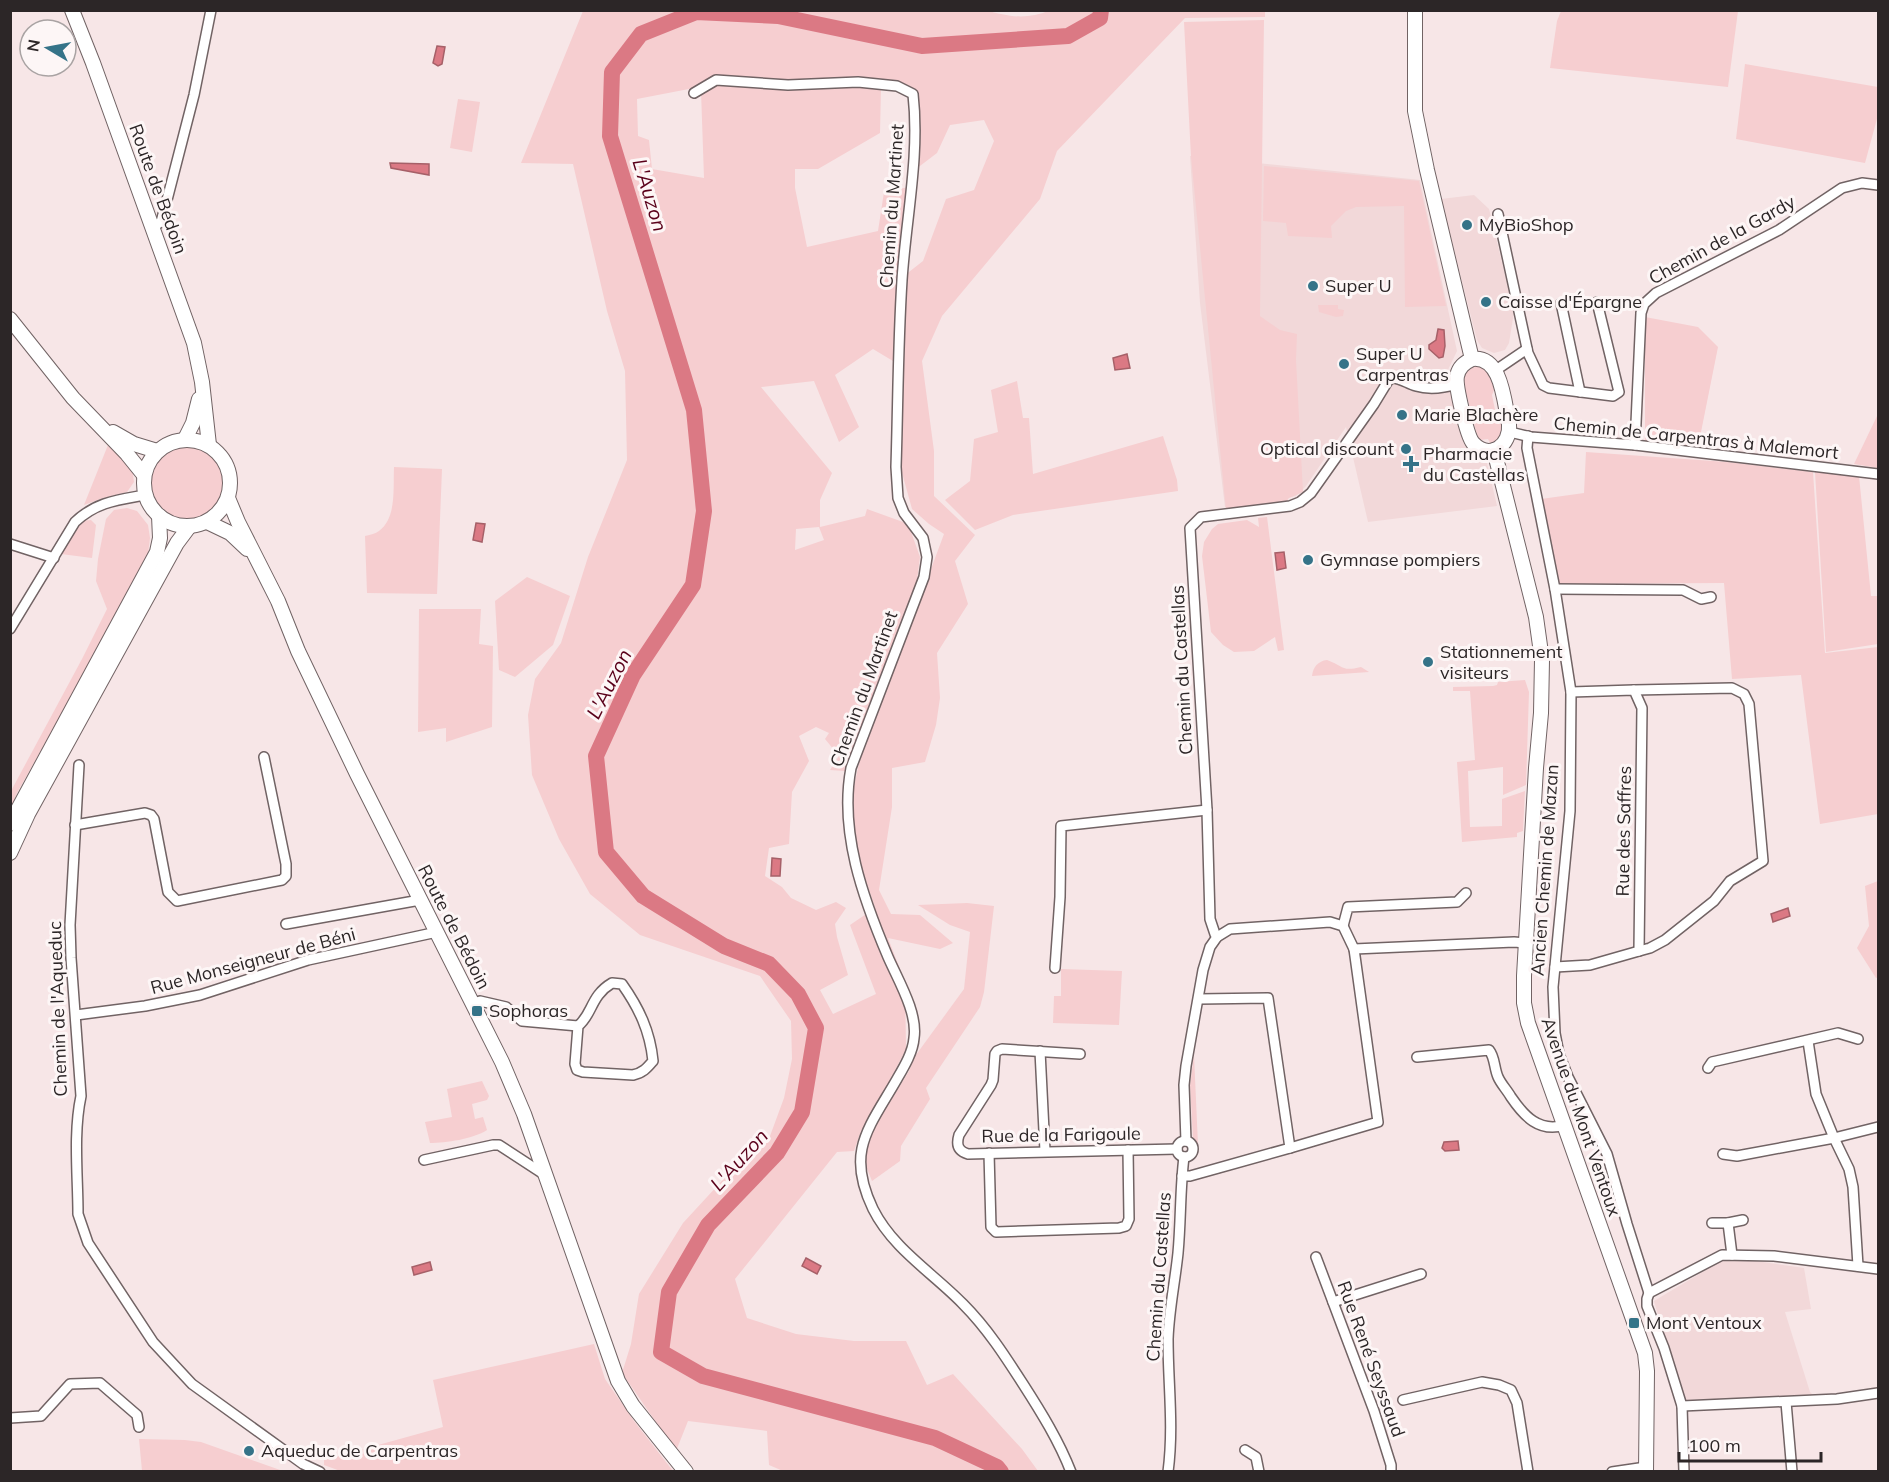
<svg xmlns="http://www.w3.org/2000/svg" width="1889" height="1482" font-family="Mulish,sans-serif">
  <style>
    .built { fill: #f2d8d9 }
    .green { fill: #f6ced0; fill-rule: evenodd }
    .water { fill: #db7984; stroke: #a66068; stroke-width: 1.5 }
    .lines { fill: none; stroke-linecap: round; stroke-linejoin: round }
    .river { stroke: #db7984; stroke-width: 16 }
    .minor-casing { stroke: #716364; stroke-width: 12 }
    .secondary-casing { stroke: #716364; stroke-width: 16 }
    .minor { stroke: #fff; stroke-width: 9 }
    .secondary { stroke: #fff; stroke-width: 14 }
    .poi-dot { fill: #357388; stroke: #fdf6f6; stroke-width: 2 }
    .labels { text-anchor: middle; stroke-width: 6; stroke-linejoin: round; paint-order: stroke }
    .street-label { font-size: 18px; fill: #2c2627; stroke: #fdf6f6 }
    .poi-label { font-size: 18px; fill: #2c2627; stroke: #fdf6f6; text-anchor: start }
    .water-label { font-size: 20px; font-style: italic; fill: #5a001a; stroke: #fdf6f6 }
  </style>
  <rect width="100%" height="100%" fill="#f7e6e7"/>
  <g class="built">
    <polygon points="1190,156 1420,180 1457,351 1446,374 1463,442 1473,454 1487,463 1497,506 1368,522 1346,427 1306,486 1296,496 1279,500 1225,507 1200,303"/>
    <polygon points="1474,195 1489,209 1514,312 1509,343 1505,350 1494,353 1482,348 1477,340 1441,199"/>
    <polygon points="1742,1259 1804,1268 1811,1309 1785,1312 1810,1392 1814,1396 1683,1404 1654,1301 1721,1261"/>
  </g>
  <g class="green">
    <path d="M985 10C1010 17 1026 20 1051 10L1265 11V17L1185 18 1057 151 1040 199 942 316 922 361 934 451V496L975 535 955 561 968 604 937 653 940 698 936 725 925 762 892 768V807L879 890 891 914 920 915 953 943 940 949 888 938 905 982 906 1049 884 1092 861 1131 854 1151 837 1152 735 1279 747 1318 796 1334 854 1341H906L927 1385 953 1374 1022 1449 1038 1471H783L769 1465 767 1431 688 1421 676 1451 622 1373 631 1344 639 1294 683 1223 742 1159 757 1155 770 1136 784 1098 792 1059 791 1021 760 976 640 935 590 894 559 839 532 775 528 715 535 679 561 643 588 557 627 460 625 371 607 311 573 164 521 163 583 11ZM716 76 788 81 901 84 917 92 916 169 937 153 950 125 984 120 994 141 974 190 946 199 923 261 900 279 909 187 884 192 878 231 807 247 795 188V169H818L880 133 881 87 858 85 716 83 701 91 704 178 652 169 649 140 638 136 637 99 694 88ZM873 349 903 367 901 469 912 509 929 524 944 534 859 763 855 782 849 796 859 860 875 908 850 925 876 994 833 1014 820 990 848 975 837 937 835 924 846 908 836 902 816 910 791 898 782 887 765 876 769 848 789 844 792 792 809 761 799 736 816 727 829 733 825 739 839 756 830 770 845 771 917 580 920 557 910 529 903 522 867 509 865 516 820 527V500L832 473 761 387 814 381 839 442 859 427 835 375ZM819 527 824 540 795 550 796 529Z"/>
    <polygon points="1561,11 1738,11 1728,87 1550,68 1557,21"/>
    <polygon points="1264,20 1260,316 1280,330 1297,334 1296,360 1303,492 1289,498 1285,503 1226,510 1191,157 1184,22"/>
    <polygon points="1745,64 1878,87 1878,115 1865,163 1736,139"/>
    <polygon points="458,99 480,102 472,152 450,148"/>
    <polygon points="1264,166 1419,181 1446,306 1405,307 1404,206 1356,207 1346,211 1331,226 1332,238 1288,236 1286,223 1263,221"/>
    <polygon points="1318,305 1338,305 1338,309 1344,310 1343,316 1336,317 1319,312"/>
    <polygon points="1645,317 1698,327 1718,347 1698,447 1645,441"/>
    <path d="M1477 365C1491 367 1491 379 1494 390L1492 395 1495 410 1500 412C1503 425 1506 440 1490 443L1488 439 1480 440 1477 435 1463 381 1467 371Z"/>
    <polygon points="1017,381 1023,418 1029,418 1033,474 1163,436 1177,480 1178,491 1013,515 975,530 945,500 970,481 974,439 998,432 991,390"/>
    <polygon points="1878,414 1878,468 1854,464"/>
    <polygon points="108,445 132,468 134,482 127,492 103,498 84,505"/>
    <circle cx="187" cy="483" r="37"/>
    <polygon points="1586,452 1727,462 1813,472 1825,653 1878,647 1878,814 1820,824 1801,675 1732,679 1724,583 1558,584 1541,499 1584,493"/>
    <path d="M394 467 442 469 437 594 367 593 365 536C369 535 375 534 379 531 397 518 393 487 394 467Z"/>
    <polygon points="1815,472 1859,476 1871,596 1878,596 1878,644 1826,652"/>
    <polygon points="127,508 137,511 148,525 150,538 148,554 120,609 17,793 11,808 11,791 82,659 107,609 96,581 98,559 106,519 114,510"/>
    <polygon points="1267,517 1284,650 1278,651 1275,637 1254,651 1234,652 1223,645 1211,632 1202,556 1204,542 1212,529 1218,524 1247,520 1259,527 1258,518"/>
    <polygon points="91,520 96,525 92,558 61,554 80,521"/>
    <polygon points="527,577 570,596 553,645 515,677 499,670 495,601"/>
    <polygon points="419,609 481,609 479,644 493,646 492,727 446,742 446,728 418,732"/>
    <path d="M1327 660C1344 666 1341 672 1361 667L1369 672 1312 676C1313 667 1318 661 1327 660Z"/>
    <polygon points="1525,680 1529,692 1526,785 1503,795 1503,767 1468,771 1470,827 1502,826 1502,799 1525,791 1523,831 1517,833 1517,837 1462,842 1457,762 1475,760 1470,691 1453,691 1453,687 1493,686 1497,685 1498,682"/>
    <polygon points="1878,881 1878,977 1876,978 1857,948 1869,926 1865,886"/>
    <polygon points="967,903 994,906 984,992 980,1007 926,1088 930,1099 901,1146 900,1161 872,1181 862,1156 880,1118 909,1071 913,1059 964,989 970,932 950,925 918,905"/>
    <polygon points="1061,969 1122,971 1119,1025 1053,1023 1054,996 1061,996"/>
    <polygon points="1194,1055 1198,1145 1193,1138 1190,1085"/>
    <path d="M482 1081 489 1096 487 1100 472 1104 475 1119 483 1117 487 1130C473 1139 446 1143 430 1143L425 1122 452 1117 447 1089Z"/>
    <polygon points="594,1344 605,1379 634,1421 673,1471 343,1472 324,1465 324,1460 443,1427 433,1380"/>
    <polygon points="139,1439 185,1440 201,1442 283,1471 142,1471"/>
  </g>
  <g class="water">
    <polygon points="437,46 445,47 442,64 438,66 433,63"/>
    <polygon points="390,163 429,164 429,175 391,168"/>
    <polygon points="1438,329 1444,330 1445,346 1443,357 1439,358 1429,349 1429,345 1436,340"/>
    <polygon points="1127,354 1130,368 1115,370 1113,358"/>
    <polygon points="476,523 485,524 482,542 473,540"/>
    <polygon points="1284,552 1286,568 1277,570 1275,553"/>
    <polygon points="772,858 781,859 780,876 771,876"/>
    <polygon points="1788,908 1790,916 1773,922 1771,914"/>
    <polygon points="1458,1141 1459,1150 1445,1151 1442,1148 1444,1142"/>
    <polygon points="806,1258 821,1266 817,1274 802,1266"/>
    <polygon points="430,1262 432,1270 414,1275 412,1267"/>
  </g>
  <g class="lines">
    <polyline class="river" points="1001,1472 997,1467 935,1438 703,1376 661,1352 669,1292 708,1225 777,1153 802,1112 816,1028 798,994 769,964 724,946 643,896 606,852 596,756 633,675 693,585 704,511 694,410 610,136 612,72 641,34 696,12 778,16 922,46 1068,36 1100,18 1101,10"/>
    <defs>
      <g id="minor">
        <path d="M694 93 716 80 788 85 858 82 897 86 913 94C920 156 906 218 902 280 898 343 898 405 896 467L898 498 904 513 923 538 927 557 924 577 851 768C839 832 863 898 888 957 898 980 918 1013 914 1038 913 1052 904 1067 897 1079 869 1128 845 1151 873 1209 893 1249 933 1273 963 1304 987 1328 1005 1356 1023 1384 1041 1412 1059 1441 1071 1472"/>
        <polyline points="1498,214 1528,353 1543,385 1549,388 1613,396 1619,392 1597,302"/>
        <polyline points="153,227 161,222 168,196 194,95 211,10"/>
        <polyline points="1561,303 1580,392"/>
        <polyline points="1496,370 1527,349"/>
        <polyline points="1510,432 1531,437 1635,445 1878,474"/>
        <polyline points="1528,436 1527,448 1555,589 1571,692 1570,811 1553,987 1555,1033 1559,1054 1568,1077 1607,1154 1627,1224 1649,1293"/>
        <polyline points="1635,445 1641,313 1644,304 1656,293 1779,230 1842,188 1862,183 1878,185"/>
        <polyline points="10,544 54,558"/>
        <polyline points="1555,589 1683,590 1701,599 1711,597"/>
        <path d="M10 629 75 522C96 502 117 500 145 495"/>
        <polyline points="1634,690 1732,688 1744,694 1749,704 1763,861 1730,881 1714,901 1665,940 1650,948 1639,951"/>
        <path d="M79 765 70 925 71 958 81 1096C73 1134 78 1176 78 1214L88 1243 153 1342 192 1384 303 1464 320 1472"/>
        <polyline points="75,825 145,813 151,815 154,819 168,892 177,901 282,880 286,876 286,864 264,757"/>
        <polyline points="286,924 420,900"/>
        <polyline points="1343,926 1348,907 1457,902 1466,893"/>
        <path d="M1217 937 1215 934 1210 919 1207 810 1190 528 1201 517 1290 506 1300 502 1311 493 1374 404 1388 381 1392 378C1401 378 1408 384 1416 386 1429 390 1444 388 1457 384"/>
        <polyline points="1354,949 1514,942 1525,943"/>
        <polyline points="1555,967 1590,965 1639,951 1642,708 1634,690 1571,692"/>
        <polyline points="1055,968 1060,897 1061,826 1207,810"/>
        <path d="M612 983 622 984C639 1008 650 1031 653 1061 647 1068 643 1073 633 1075L583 1072 577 1070 575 1064 578 1026C593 1014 590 996 612 983Z"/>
        <polyline points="473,1003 480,1001 506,1007 522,1021 578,1026"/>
        <polyline points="76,1015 145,1006 200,995 308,960 437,932"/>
        <polyline points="1808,1041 1816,1094 1834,1138 1849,1169 1853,1187 1858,1266"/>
        <polyline points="1040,1051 1045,1151"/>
        <path d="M1080 1054 1002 1049 997 1051 995 1054 993 1080 991 1085 959 1135C956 1145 958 1151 968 1154L1177 1149"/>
        <path d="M1417 1057 1489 1050C1495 1057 1494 1068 1498 1077 1501 1084 1507 1090 1511 1097 1524 1116 1539 1133 1565 1125"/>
        <polyline points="1708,1068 1712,1062 1838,1033 1858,1039"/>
        <polyline points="1186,1141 1184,1085 1186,1066 1203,970 1210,947 1217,937 1230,929 1330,922 1343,926 1354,949 1378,1122 1290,1148"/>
        <circle cx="1185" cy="1149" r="8"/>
        <polyline points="989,1153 991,1227 996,1232 1119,1228 1126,1226 1129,1219 1128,1150"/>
        <polyline points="1723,1154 1737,1156 1834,1138 1878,1127"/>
        <polyline points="424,1160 493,1145 499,1145 545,1175"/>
        <polyline points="1182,1176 1190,1176 1290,1148 1268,998 1199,999"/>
        <polyline points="1712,1223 1728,1223 1732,1255"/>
        <polyline points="1728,1223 1743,1220"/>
        <polyline points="1316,1257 1374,1411 1391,1465 1391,1472"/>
        <polyline points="1649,1293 1722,1255 1774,1256 1878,1269"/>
        <polyline points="1649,1293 1647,1299 1647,1306 1664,1348 1682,1406 1684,1472"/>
        <polyline points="1333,1302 1421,1274"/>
        <polyline points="1403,1400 1482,1382 1499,1385 1511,1390 1517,1403 1528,1472"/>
        <polyline points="1786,1402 1792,1472"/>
        <polyline points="1682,1406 1837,1399 1878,1393"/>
        <polyline points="10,1418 41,1416 70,1384 100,1383 137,1415 139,1427"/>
        <polyline points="1245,1450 1256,1457 1259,1472"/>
        <path d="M1168 1472C1174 1426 1168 1384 1168 1339 1169 1310 1175 1282 1178 1253 1181 1221 1180 1188 1184 1157"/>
        <polyline points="1612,1472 1646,1467"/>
      </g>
      <g id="secondary">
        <polyline points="72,10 93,63 194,343 202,382 209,445"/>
        <polyline points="1415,10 1415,111 1427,170 1472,359"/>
        <polyline points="10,319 73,398 127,454 144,475"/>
        <path d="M1472 359C1502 355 1504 402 1509 424 1511 445 1490 461 1473 443 1467 436 1455 385 1457 376 1459 367 1464 363 1472 359Z"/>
        <polyline points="113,432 134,444 157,451"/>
        <polyline points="185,439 193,423 199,399"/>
        <circle cx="187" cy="483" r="43"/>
        <polyline points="1494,450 1536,617 1542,660 1541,713 1536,768 1524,976 1524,1003 1528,1023 1645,1353 1647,1371 1646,1472"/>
        <polyline points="228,498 238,522 278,601 298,651 357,774 502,1062 524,1114 618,1381 633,1406 686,1472"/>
        <polyline points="207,522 230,533 247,549"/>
        <polyline points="10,824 157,552 160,538 159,516"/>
        <polyline points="10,853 28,814 177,543 189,527"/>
      </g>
    </defs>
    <use href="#minor" class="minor-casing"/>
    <use href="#secondary" class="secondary-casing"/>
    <use href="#minor" class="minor"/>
    <use href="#secondary" class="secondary"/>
  </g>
  <g class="poi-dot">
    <circle cx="1467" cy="225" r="6"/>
    <circle cx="1313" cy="286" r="6"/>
    <circle cx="1486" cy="302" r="6"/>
    <circle cx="1344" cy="364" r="6"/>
    <circle cx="1402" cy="415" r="6"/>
    <circle cx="1406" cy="449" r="6"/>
    <path d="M1408 455h6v6h6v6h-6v6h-6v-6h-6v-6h6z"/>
    <circle cx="1308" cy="560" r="6"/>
    <circle cx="1428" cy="662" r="6"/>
    <rect x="471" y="1005" width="12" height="12" rx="3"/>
    <rect x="1628" y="1317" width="12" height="12" rx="3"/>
    <circle cx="249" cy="1451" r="6"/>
  </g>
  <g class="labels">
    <g class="street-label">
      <text transform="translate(158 189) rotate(70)" y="6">Route de Bédoin</text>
      <text transform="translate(892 206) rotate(-86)" y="6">Chemin du Martinet</text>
      <text transform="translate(1722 240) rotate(-29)" y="6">Chemin de la Gardy</text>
      <text transform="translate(1696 438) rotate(6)" y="6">Chemin de Carpentras à Malemort</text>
      <text transform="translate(1182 670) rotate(-93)" y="6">Chemin du Castellas</text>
      <text transform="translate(864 689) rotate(-70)" y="6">Chemin du Martinet</text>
      <text transform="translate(1624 831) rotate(-89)" y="6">Rue des Saffres</text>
      <text transform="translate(1545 870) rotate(-86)" y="6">Ancien Chemin de Mazan</text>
      <text transform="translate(454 927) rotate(63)" y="6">Route de Bédoin</text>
      <text transform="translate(253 961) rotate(-15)" y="6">Rue Monseigneur de Béni</text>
      <text transform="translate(58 1009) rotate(-92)" y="6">Chemin de l'Aqueduc</text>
      <text transform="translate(1581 1117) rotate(71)" y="6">Avenue du Mont Ventoux</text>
      <text transform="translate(1061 1135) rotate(-1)" y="6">Rue de la Farigoule</text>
      <text transform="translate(1159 1277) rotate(-86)" y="6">Chemin du Castellas</text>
      <text transform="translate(1371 1359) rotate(70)" y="6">Rue René Seyssaud</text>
    </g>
    <g class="poi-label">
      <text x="1479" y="231">MyBioShop</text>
      <text x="1325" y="292">Super U</text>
      <text x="1498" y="308">Caisse d'Épargne</text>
      <text x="1356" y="360">Super U<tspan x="1356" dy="21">Carpentras</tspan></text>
      <text x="1414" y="421">Marie Blachère</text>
      <text x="1394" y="455" text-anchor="end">Optical discount</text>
      <text x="1423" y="460">Pharmacie<tspan x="1423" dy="21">du Castellas</tspan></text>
      <text x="1320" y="566">Gymnase pompiers</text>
      <text x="1440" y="658">Stationnement<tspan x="1440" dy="21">visiteurs</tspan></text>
      <text x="489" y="1017">Sophoras</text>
      <text x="1646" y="1329">Mont Ventoux</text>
      <text x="261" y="1457">Aqueduc de Carpentras</text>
    </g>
    <g class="water-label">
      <text transform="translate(650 195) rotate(73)" y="7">L'Auzon</text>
      <text transform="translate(609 684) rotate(-63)" y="7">L'Auzon</text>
      <text transform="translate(739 1160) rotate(-48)" y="7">L'Auzon</text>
    </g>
  </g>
  <rect width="1889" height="1482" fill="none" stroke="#2c2627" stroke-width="24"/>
  <g transform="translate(48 48) rotate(280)"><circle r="28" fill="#fdf6f6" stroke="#a9a3a3" stroke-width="1.5"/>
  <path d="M0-4.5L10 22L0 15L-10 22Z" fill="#357388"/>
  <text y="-9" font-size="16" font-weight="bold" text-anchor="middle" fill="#2c2627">N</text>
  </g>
  <path d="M1679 1452v9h142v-9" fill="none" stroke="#2c2627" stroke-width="3"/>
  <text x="1688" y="1452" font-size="18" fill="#2c2627" stroke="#fdf6f6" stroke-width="4.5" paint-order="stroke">100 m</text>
</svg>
